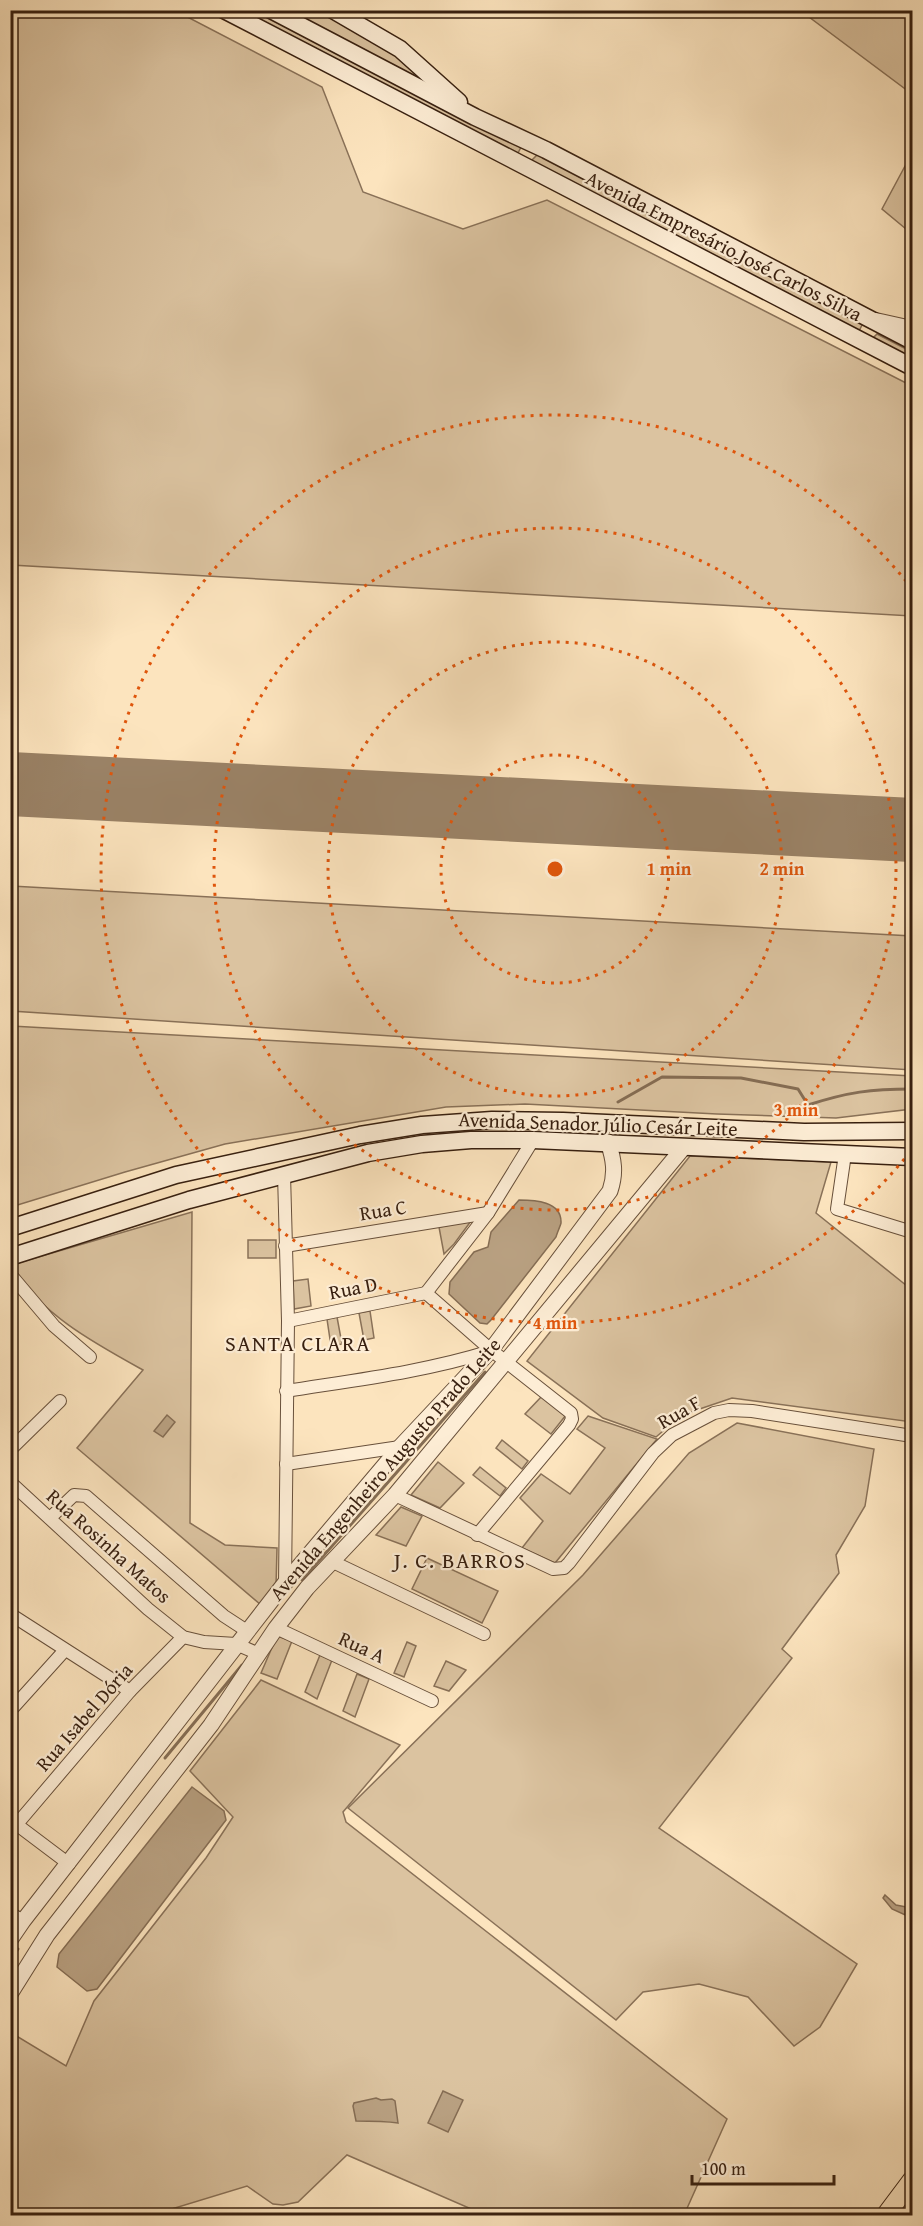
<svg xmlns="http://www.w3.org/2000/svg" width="923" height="2226" font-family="'Gentium Book Plus',serif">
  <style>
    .green { fill: #dbc3a0; stroke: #897158; stroke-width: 1.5 }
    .water { fill: #b9a182; stroke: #856d54; stroke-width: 1.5 }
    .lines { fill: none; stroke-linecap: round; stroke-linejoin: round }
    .stream { stroke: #856d54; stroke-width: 3 }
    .runway { stroke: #9a8266; stroke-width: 64 }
    .minor-casing { stroke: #68503b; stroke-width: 14 }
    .tertiary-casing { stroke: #68503b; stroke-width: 17 }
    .secondary-casing { stroke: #371f0f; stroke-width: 19 }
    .primary-casing { stroke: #371f0f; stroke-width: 20 }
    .minor { stroke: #fdedd5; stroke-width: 12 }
    .tertiary { stroke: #fdedd5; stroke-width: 15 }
    .secondary { stroke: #fdedd5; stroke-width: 16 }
    .primary { stroke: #fce4be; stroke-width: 18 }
    .ring { fill: none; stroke: #df560c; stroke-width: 3; stroke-dasharray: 3 6 }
    .labels { text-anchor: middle; stroke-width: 4.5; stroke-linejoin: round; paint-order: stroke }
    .street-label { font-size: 20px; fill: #371f0f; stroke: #fdedd5 }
    .quarter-label { font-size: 22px; letter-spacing: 1.5px; fill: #371f0f; stroke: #fdedd5 }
    .centre { fill: #df560c; stroke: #fdedd5; stroke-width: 3 }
    .ring-label { font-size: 18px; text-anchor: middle; font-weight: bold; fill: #df560c; stroke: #fdedd5; stroke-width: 4.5; stroke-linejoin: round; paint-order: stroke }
  </style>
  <rect width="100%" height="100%" fill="#fce4be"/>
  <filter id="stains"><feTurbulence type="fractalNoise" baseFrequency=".00333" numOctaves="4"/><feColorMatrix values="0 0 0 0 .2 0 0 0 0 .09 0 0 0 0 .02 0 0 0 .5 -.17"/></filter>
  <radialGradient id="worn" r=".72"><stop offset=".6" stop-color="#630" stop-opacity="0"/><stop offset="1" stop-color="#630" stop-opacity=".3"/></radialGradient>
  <g class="green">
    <polygon points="10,11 176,11 322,87 363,192 463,229 547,200 912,386 912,616 11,565"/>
    <polygon points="236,11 262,11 522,145 518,153"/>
    <polygon points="286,11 320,11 383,44 442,91"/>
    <polygon points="801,11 912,11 912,94"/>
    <polygon points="912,153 912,234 882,209"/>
    <polygon points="538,154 863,323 858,333 530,162"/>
    <polygon points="877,334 912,352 912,360 872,339"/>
    <polygon points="11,886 912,936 912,1070 11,1011"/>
    <polygon points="11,1026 912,1076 912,1109 836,1118 717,1114 525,1104 446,1107 225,1144 125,1172 11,1207"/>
    <polygon points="690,1156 831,1162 816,1213 912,1290 912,1422 732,1398 682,1415 656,1437 603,1418 527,1361"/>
    <path d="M192 1212 190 1523 225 1545 277 1548 276 1586 261 1605 77 1448 143 1370C94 1343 40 1314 11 1265Z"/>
    <polygon points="471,1221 454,1244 444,1254 439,1227"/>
    <rect x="248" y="1240" width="28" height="18"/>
    <polygon points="308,1279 311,1306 294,1309 293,1281"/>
    <polygon points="370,1311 374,1338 364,1340 359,1313"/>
    <polygon points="337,1317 342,1344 331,1346 327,1319"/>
    <polygon points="542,1396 566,1415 551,1434 525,1414"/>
    <polygon points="588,1416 657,1439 555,1563 522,1548 543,1521 520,1498 541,1474 570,1494 605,1448 577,1429"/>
    <polygon points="737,1423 874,1449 865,1506 836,1555 839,1573 782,1649 792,1658 659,1828 857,1964 820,2027 794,2046 748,1997 699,1984 643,1992 616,2020 348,1808 583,1575 689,1453"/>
    <polygon points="502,1440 528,1461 522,1469 496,1448"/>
    <polygon points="438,1462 464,1483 440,1508 411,1495"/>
    <polygon points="480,1467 506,1488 500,1496 473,1475"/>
    <polygon points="401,1507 422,1516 406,1546 376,1535"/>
    <polygon points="427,1558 498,1591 482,1623 412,1589"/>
    <polygon points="277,1636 292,1641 277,1679 261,1673"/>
    <polygon points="407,1642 416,1646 404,1677 394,1673"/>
    <polygon points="320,1655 332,1660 317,1699 305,1692"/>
    <polygon points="446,1661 466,1670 449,1691 434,1686"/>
    <polygon points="357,1674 369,1679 355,1717 343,1711"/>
    <polygon points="261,1680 400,1745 343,1812 346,1822 727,2119 684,2215 485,2215 347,2155 298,2202 283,2205 273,2204 247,2186 152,2215 11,2215 10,2032 66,2066 94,2001 206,1858 233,1817 190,1771"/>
  </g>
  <g class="water">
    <path d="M519 1200C534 1200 562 1201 561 1223 560 1227 557 1233 556 1237L491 1320 487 1324 480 1323 449 1294 450 1282 474 1252 488 1247 491 1232Z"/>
    <polygon points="167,1415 175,1422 163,1437 154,1431"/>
    <polygon points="192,1787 224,1811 226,1820 97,1989 87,1991 57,1967 59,1954"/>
    <polygon points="885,1895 896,1905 912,1908 912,1918 892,1909 883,1898"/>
    <polygon points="443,2091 463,2100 448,2132 428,2123"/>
    <path d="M376 2098 381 2100 392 2099 395 2101 398 2123C384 2121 370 2121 356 2121L353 2106 354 2103Z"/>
  </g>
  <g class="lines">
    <g class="stream">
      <path d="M618 1102 662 1077 741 1078 798 1089 808 1105C848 1092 871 1089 912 1089"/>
      <polyline points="302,1580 485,1372"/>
      <polyline points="165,1758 242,1665"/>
      <polyline points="10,1961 18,1949"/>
    </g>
    <polyline class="runway" points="10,784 912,830"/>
    <defs>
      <g id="minor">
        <polyline points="876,319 912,327"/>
        <polyline points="845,1154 837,1209 912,1232"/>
        <polyline points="284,1174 288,1321 285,1583"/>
        <polyline points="285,1246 488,1213"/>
        <polyline points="10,1274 54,1326 90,1357"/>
        <polyline points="426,1293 491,1350 571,1413 572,1419 569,1425 477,1535"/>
        <polyline points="426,1293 488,1213 533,1140"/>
        <polyline points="288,1321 426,1293"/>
        <path d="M286 1391C355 1380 424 1372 491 1351"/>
        <polyline points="10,1450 60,1401"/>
        <polyline points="286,1464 400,1447"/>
        <polyline points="10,1482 148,1609 183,1637 204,1642 236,1644 259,1654"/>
        <polyline points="395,1495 553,1569 564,1568 569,1563 653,1453 672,1435 714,1413 729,1410 752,1411 912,1436"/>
        <polyline points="50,1518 74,1495 86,1496 224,1616 247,1631"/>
        <polyline points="333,1562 484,1634"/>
        <polyline points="10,1614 130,1691"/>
        <polyline points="276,1628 432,1701"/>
        <polyline points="10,1711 65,1650"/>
        <polyline points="12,1821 69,1864"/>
        <polyline points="17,1824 130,1691 183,1637"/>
        <polyline points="10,1913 23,1921"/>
      </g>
      <g id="tertiary">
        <path d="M10 1940 23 1921 285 1583 400 1447 491 1350 610 1191C616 1173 614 1160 608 1142"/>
        <polyline points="10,1994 47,1935 211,1725 276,1628 307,1588 395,1495 684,1147"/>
      </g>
      <g id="secondary">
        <polyline points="224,10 912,367"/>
        <polyline points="271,10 475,117 546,150 912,341"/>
        <polyline points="333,10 400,49 459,102"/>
        <polyline points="10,1228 176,1175 360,1135 422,1125 492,1120 563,1121 804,1132 912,1131"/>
        <polyline points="10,1257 189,1200 368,1153 422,1144 471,1140 533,1140 912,1157"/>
      </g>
      <polyline id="primary" points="885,2216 912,2180"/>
    </defs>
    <use href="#minor" class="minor-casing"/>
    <use href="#tertiary" class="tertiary-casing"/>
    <use href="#secondary" class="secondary-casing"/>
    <use href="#primary" class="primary-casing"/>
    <use href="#minor" class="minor"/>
    <use href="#tertiary" class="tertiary"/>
    <use href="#secondary" class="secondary"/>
    <use href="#primary" class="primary"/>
  </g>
  <g class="ring">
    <circle cx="555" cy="869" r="114"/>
    <circle cx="555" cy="869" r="227"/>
    <circle cx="555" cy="869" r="341"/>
    <path d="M910 1152A454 454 0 1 1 910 586"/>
  </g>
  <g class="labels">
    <g class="street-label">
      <text transform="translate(724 246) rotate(27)" y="7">Avenida Empresário José Carlos Silva</text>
      <text transform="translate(598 1124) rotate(2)" y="7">Avenida Senador Júlio Cesár Leite</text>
      <text transform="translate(383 1210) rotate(-9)" y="7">Rua C</text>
      <text transform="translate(353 1288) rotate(-11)" y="7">Rua D</text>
      <text transform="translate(679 1412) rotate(-30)" y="7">Rua F</text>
      <text transform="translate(385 1469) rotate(-49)" y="7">Avenida Engenheiro Augusto Prado Leite</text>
      <text transform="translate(109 1546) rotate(42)" y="7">Rua Rosinha Matos</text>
      <text transform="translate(362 1647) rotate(25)" y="7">Rua A</text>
      <text transform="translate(84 1717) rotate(-49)" y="7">Rua Isabel Dória</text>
    </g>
    <g class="quarter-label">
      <text x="298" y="1351">SANTA CLARA</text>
      <text x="460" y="1568">J. C. BARROS</text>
    </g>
  </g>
  <circle cx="555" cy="869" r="9" class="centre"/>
  <g class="ring-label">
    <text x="669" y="875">1 min</text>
    <text x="782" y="875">2 min</text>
    <text x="796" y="1116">3 min</text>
    <text x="555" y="1329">4 min</text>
  </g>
  <rect width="923" height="2226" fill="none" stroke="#fce4be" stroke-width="36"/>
  <rect x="12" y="12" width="899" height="2202" fill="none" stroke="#371f0f" stroke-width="3"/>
  <rect x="18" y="18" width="887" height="2190" fill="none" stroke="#371f0f" stroke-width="1.5"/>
  <path d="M692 2175v9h142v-9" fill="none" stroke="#371f0f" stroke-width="3"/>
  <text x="701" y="2175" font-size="18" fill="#371f0f" stroke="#fdedd5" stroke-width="4.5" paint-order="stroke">100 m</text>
  <rect width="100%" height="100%" filter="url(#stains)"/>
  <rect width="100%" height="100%" fill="url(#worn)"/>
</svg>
